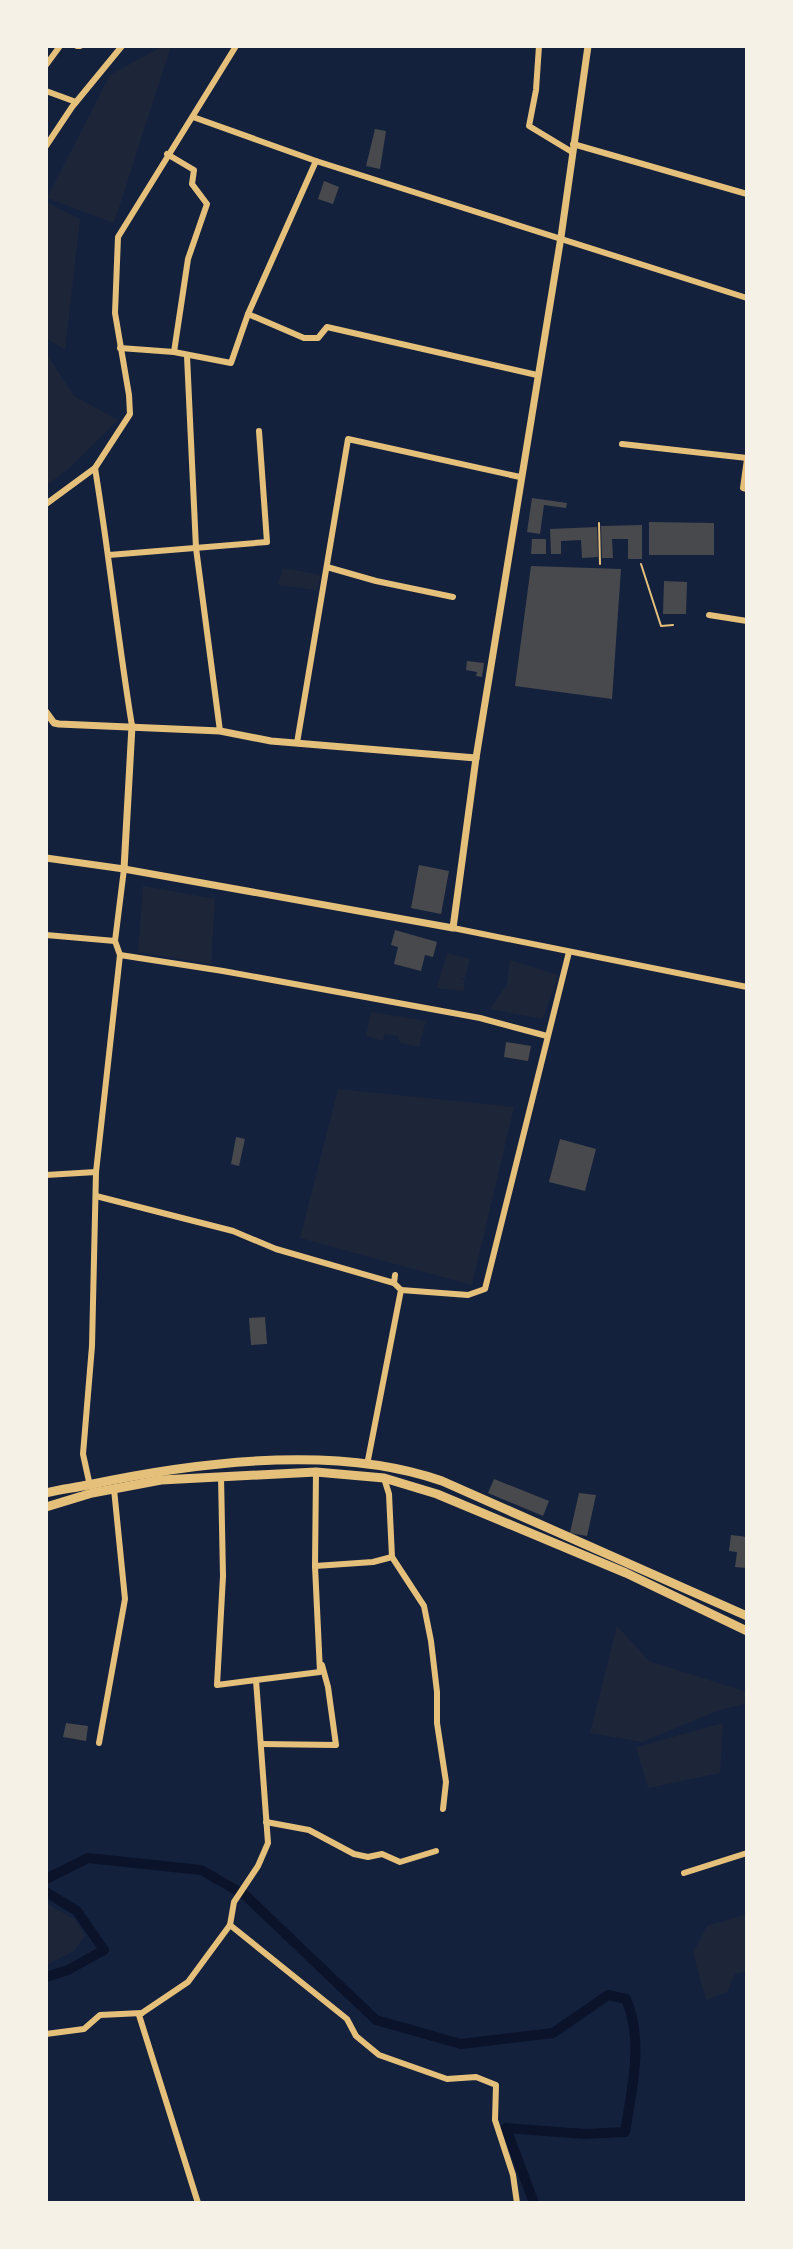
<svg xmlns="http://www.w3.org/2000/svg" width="793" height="2249" font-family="'IBM Plex Sans',sans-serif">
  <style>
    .green { fill: #1d2539 }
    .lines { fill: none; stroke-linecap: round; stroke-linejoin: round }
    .canal { stroke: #0b132b; stroke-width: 10 }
    .building { fill: #48494c }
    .path { stroke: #e5c07b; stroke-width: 2 }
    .minor { stroke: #e5c07b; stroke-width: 6 }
    .tertiary { stroke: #e5c07b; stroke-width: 7 }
    .primary { stroke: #e5c07b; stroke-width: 9 }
  </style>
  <rect width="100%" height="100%" fill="#14213d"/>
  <g class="green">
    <polygon points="163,46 171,46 114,223 47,198 110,75"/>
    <polygon points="46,202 80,219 65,350 46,338"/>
    <polygon points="46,353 74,396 118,420 68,469 46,486"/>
    <polygon points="283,568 321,575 317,590 278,585"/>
    <polygon points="143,886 215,899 211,964 138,952"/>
    <polygon points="447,953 470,959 465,978 460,978 464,980 464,991 437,988"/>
    <polygon points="510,960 558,975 543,1019 490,1009 507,984"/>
    <polygon points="371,1012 426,1021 419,1047 400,1043 398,1036 384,1034 383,1041 366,1036"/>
    <polygon points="338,1089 514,1107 472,1285 300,1238"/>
    <polygon points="617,1626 649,1661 747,1692 747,1703 717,1711 642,1742 590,1733"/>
    <polygon points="723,1723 720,1773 648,1788 636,1747"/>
    <polygon points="46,1900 50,1906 75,1919 85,1935 74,1951 46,1965"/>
    <polygon points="747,1914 747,1971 735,1974 727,1992 706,2000 693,1953 707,1926"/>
  </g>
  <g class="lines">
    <g class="canal">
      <path d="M46 1879 88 1858 201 1870 245 1895 376 2020 461 2044 553 2033 608 1995 626 1999C644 2041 632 2088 625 2132L585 2134 506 2128 534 2203"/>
      <polyline points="46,1892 77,1911 104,1950 68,1970 46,1977"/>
    </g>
  </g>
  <g class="building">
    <polygon points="375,129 386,131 380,169 366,166"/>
    <polygon points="324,181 339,187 333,204 318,199"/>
    <polygon points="532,498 567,503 566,508 544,505 540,534 527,532"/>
    <polygon points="649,522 714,523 714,555 649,555"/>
    <polygon points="642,525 642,559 628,559 628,539 612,539 613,558 602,558 601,526"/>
    <polygon points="597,527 598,557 582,558 581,540 561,541 561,554 551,554 550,529"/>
    <polygon points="532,539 546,539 546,554 531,554"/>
    <polygon points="531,566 621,569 612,699 515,686"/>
    <polygon points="664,581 687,582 686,614 663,614"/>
    <polygon points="467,661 484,663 482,677 476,676 477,672 466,670"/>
    <polygon points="419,865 449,871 441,914 411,908"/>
    <polygon points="395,930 437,942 433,957 425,955 421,971 394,964 398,947 391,945"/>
    <polygon points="506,1042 531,1046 528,1061 504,1057"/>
    <polygon points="236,1137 245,1139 239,1166 231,1164"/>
    <polygon points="560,1139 596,1149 585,1191 549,1182"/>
    <polygon points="265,1317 267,1344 251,1345 249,1318"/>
    <polygon points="494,1479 549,1501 543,1516 488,1493"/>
    <polygon points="579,1493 596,1495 587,1536 570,1533"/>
    <polygon points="731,1535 747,1537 747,1568 735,1567 737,1552 729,1551"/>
    <polygon points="66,1723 88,1726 86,1741 63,1737"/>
  </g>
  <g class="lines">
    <g class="path">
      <polyline points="599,523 600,564"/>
      <polyline points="641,564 661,626 673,625"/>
    </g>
    <g class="minor">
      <polyline points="77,46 80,46"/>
      <polyline points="539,46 536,90 529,126 572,152"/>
      <polyline points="46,65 60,46"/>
      <polyline points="46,91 76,102"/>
      <polyline points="193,117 316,161 747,298"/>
      <polyline points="573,144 747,194"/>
      <polyline points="46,146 72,107 122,46"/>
      <polyline points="167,154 194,170 192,184 207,204 188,259 174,352"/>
      <polyline points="248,314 304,338 318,338 327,327 537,375"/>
      <polyline points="120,348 174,352 231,363 248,314 316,161"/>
      <polyline points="187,356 196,548 220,731"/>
      <polyline points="622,444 747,458"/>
      <polyline points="747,459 743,488 747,489"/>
      <path d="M95 468C109 554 118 640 132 726"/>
      <polyline points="46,504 95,468 130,414 129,395 115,313 118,237 236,46"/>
      <polyline points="109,555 267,542 259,431"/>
      <polyline points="327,567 376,581 453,597"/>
      <polyline points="709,615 747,621"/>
      <polyline points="297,743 348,439 520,477"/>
      <polyline points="453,928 747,987"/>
      <polyline points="46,935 115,941"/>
      <polyline points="120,955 223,971 480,1018 547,1036"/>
      <polyline points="46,1175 96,1172"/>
      <polyline points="96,1196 233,1231 276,1249 394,1283"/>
      <polyline points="401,1290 468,1295 485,1289 569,952"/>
      <polyline points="367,1465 401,1290 394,1283 395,1275"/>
      <polyline points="384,1478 389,1494 392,1557 424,1606 431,1641 437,1692 437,1723 446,1782 443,1809"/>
      <polyline points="90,1486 83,1454 92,1346 96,1172 120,955 115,941 124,869"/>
      <polyline points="315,1566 373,1562 392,1557"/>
      <polyline points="256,1680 320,1672 315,1566 316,1472"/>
      <polyline points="99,1743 125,1599 114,1489"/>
      <polyline points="261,1744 336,1745 328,1687 322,1665"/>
      <polyline points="266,1822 309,1830 354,1854 368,1857 382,1854 400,1862 436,1851"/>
      <polyline points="684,1873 747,1853"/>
      <polyline points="230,1925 347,2019 356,2036 379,2055 447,2079 476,2077 496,2085 495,2120 513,2175 517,2203"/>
      <polyline points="46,2034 84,2029 100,2015 142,2013"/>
      <polyline points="198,2203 139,2015 188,1982 230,1925 234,1902 258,1866 268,1843 256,1680 217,1685 223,1576 221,1476"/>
    </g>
    <g class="tertiary">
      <polyline points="46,712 54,723 59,724 220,731 271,741 476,758"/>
      <polyline points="46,858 124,869 453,928 476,758 561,237 588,46"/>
      <polyline points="124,869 132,726"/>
    </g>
    <g class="primary">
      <path d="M46 1493C60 1489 74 1488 88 1485 196 1462 337 1444 442 1481L747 1616"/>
      <polyline points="46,1507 92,1493 161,1480 316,1472 384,1478 437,1494 626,1573 747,1631"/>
    </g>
  </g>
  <rect width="793" height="2249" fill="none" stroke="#f6f1e7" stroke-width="96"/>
</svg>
